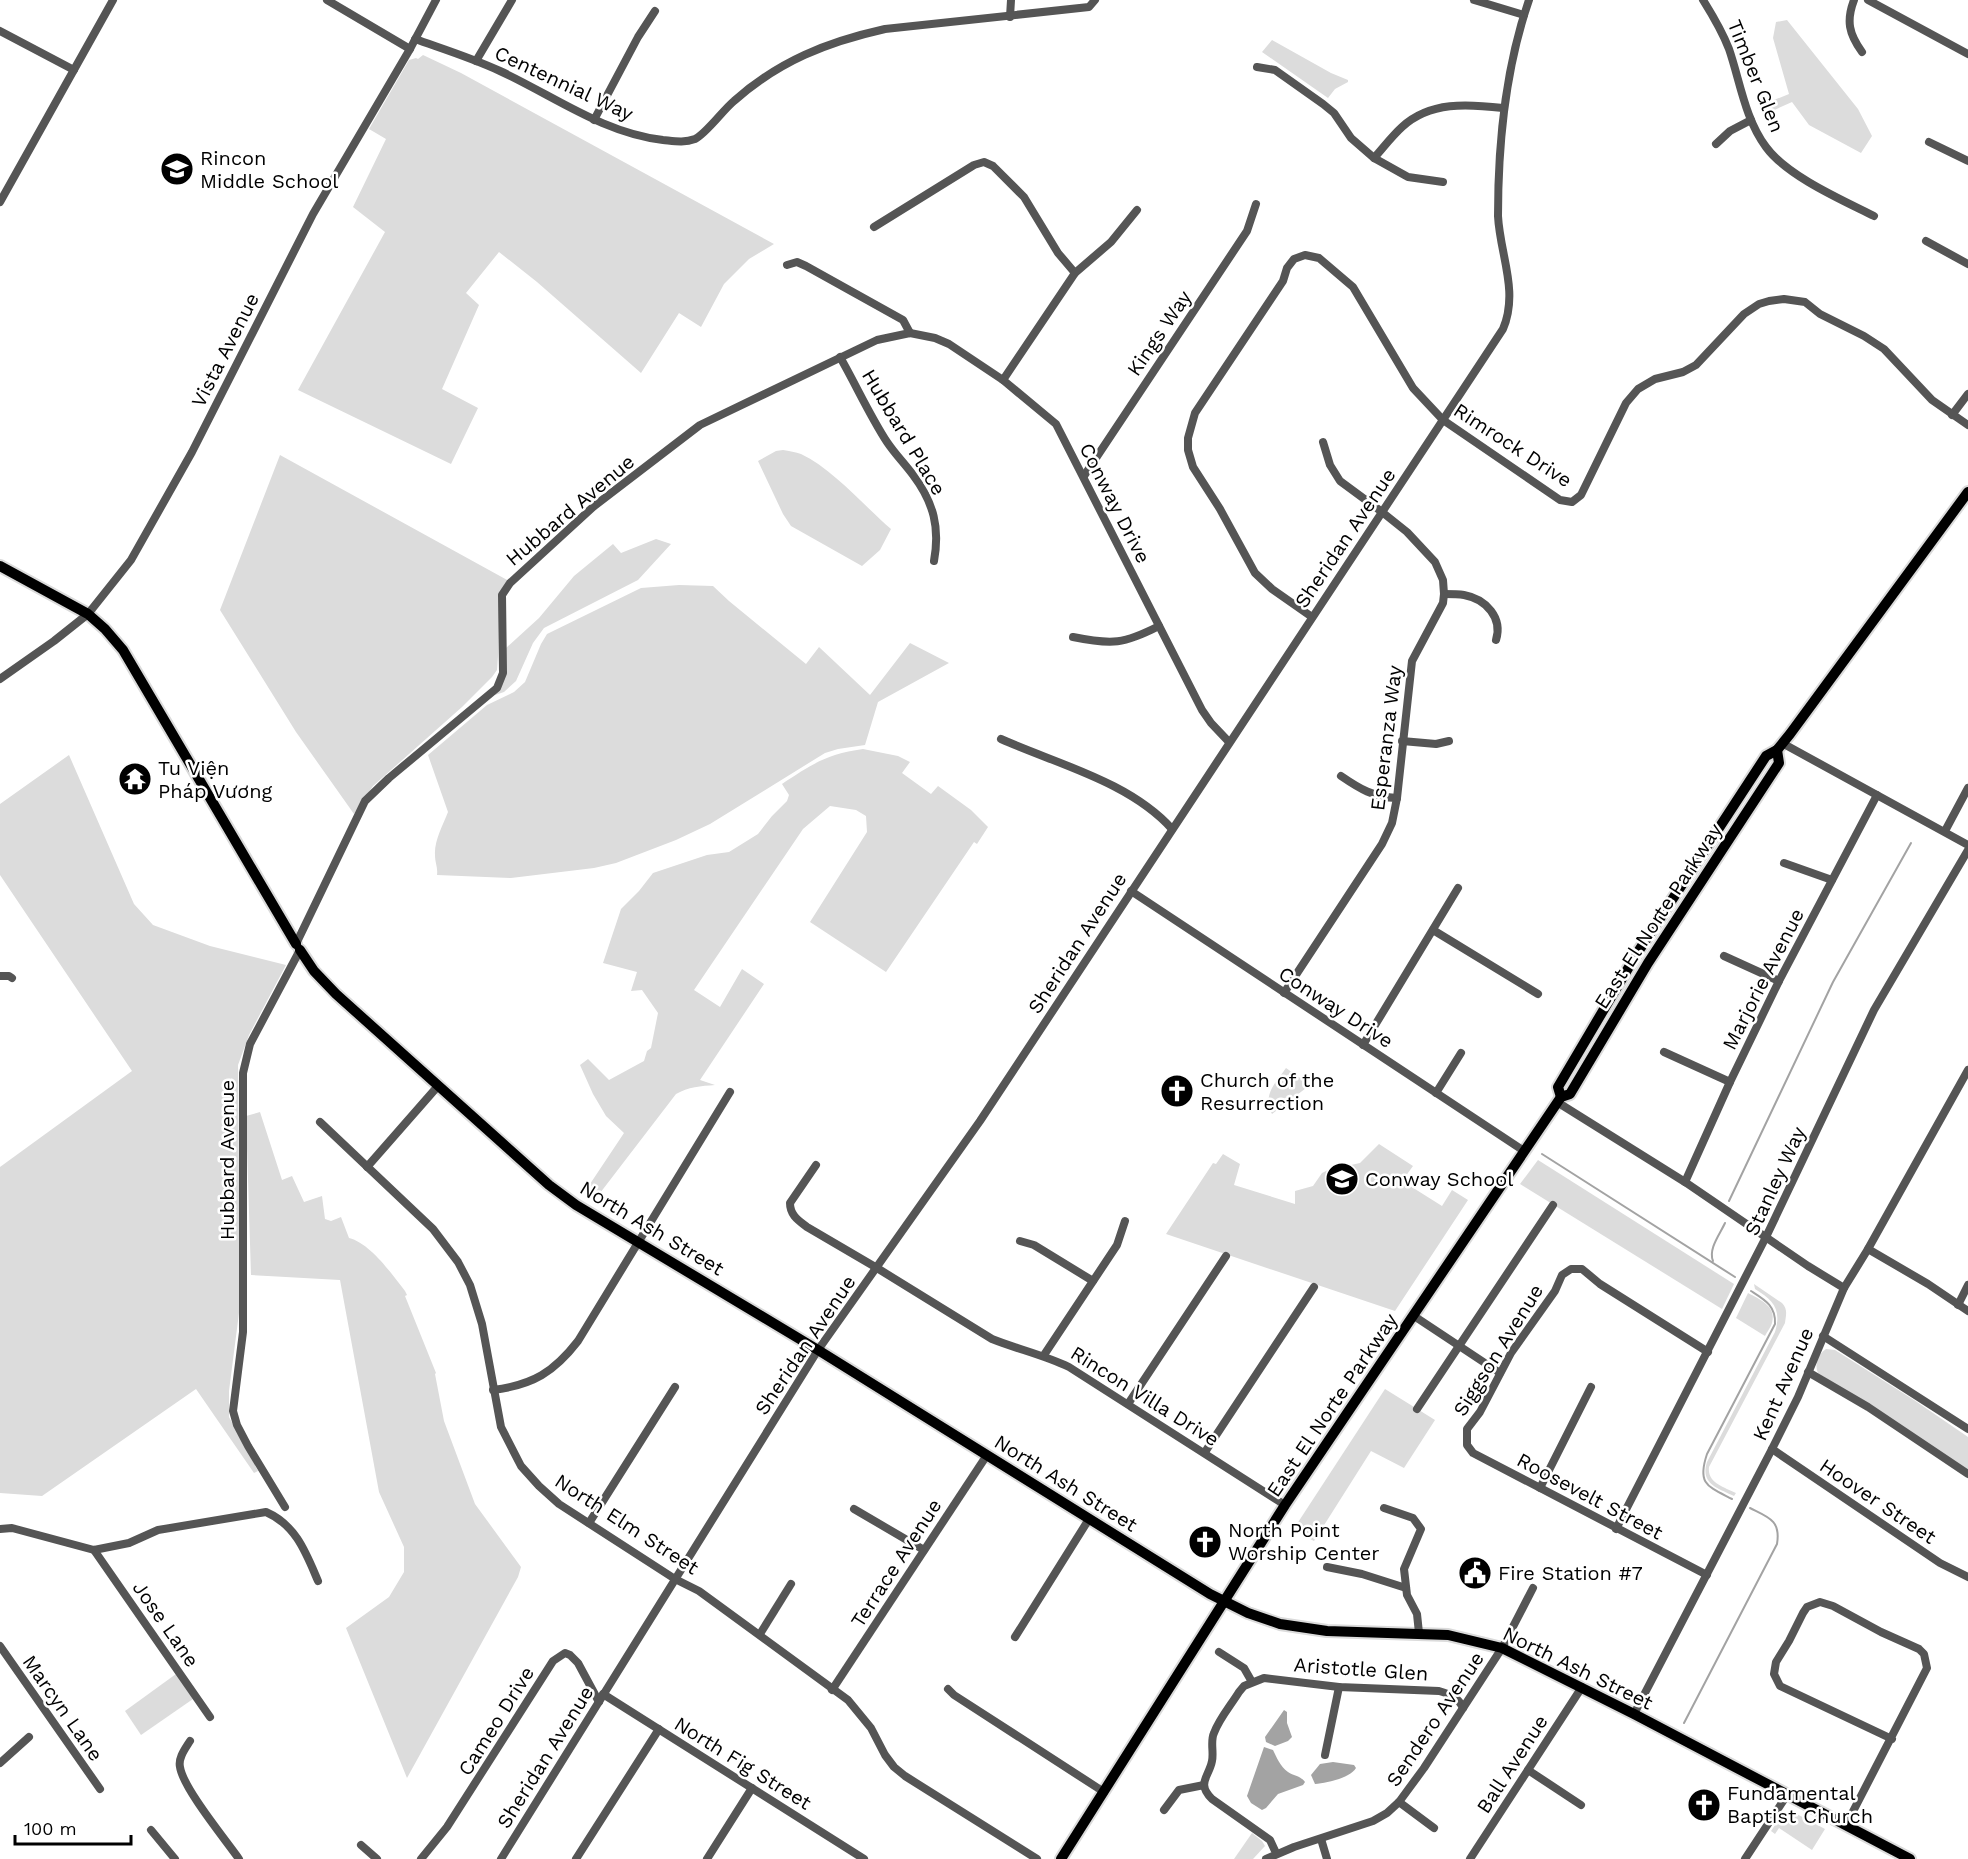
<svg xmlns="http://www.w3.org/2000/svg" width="1968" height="1859" font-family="'Work Sans',sans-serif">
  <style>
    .green { fill: #dcdcdc }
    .water { fill: #a3a3a3 }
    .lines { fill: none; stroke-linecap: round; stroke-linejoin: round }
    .stream { stroke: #a3a3a3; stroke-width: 2 }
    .major-casing { stroke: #dbdbdb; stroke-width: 14 }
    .minor { stroke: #555; stroke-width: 8 }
    .major { stroke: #000; stroke-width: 10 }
    .labels { text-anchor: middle; stroke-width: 5; stroke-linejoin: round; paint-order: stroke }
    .street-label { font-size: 20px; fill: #000; stroke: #fff }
    .poi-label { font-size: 20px; fill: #000; stroke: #fff; text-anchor: start }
  </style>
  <rect width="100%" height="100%" fill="#fff"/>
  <g class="green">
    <polygon points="1787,20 1858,109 1872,136 1861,153 1809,125 1792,102 1763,115 1759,106 1789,94 1773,38 1776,22"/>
    <polygon points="1272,40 1331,73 1348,80 1348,82 1335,89 1328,98 1262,52"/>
    <polygon points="423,55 461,73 774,244 749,259 724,284 701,327 679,313 641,373 537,282 499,252 466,293 479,305 442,389 478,408 451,464 298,390 385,232 353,207 386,139 369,129 409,60 416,58 418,59"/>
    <path d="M783 450C789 451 796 452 801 454 833 469 864 506 891 529L880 550 862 566 791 526 783 514 758 461 776 451Z"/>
    <polygon points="280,455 509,581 499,605 498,656 497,670 492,677 462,707 373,786 354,814 296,732 220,610"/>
    <polygon points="656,539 671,544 638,580 544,628 533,643 516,681 504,692 495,695 494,693 506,648 539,618 574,576 613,544 621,553"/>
    <path d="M679 585 713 586 729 601 806 664 819 647 870 695 910 643 949 663 878 702 865 745 838 749 825 753 710 824 676 840 616 863 594 868 511 878 437 875C438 867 435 863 435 855 434 841 443 825 448 812L428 755 487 705 514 692 525 682 541 644 547 634 641 588Z"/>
    <path d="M863 749 898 756 910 762 902 773 931 794 938 786 971 810 988 827 977 844 974 842 886 972 810 922 867 832 866 816 856 810 830 806 803 829 694 990 720 1007 742 969 764 984 700 1080 715 1085C701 1086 688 1087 676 1094L597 1197 586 1190 624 1133 606 1116 593 1094 580 1065 588 1059 609 1080 644 1061 647 1051 651 1048 658 1013 642 990 631 991 637 972 603 963 621 909 639 891 653 873 707 855 729 852 758 834 772 816 787 801 789 795 782 784C812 764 827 754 863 749Z"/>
    <polygon points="69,755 134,904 153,925 210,946 286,965 249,1035 238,1065 240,1305 229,1391 229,1417 258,1471 254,1473 196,1389 42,1496 0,1493 0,1167 132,1071 0,875 0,804"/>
    <path d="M1286 1068 1310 1085 1272 1114C1262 1095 1275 1084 1286 1068Z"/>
    <path d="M260 1112 282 1180 292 1176 304 1202 322 1196 325 1219 331 1221 341 1217 349 1238C370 1243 392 1274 405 1291L407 1295 405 1296 436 1373 435 1374 444 1421 475 1504 521 1567 518 1577 407 1778 346 1628 389 1597 404 1572V1547L379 1492 340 1280 251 1275 246 1116Z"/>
    <polygon points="1379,1144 1413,1166 1400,1184 1404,1186 1407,1184 1442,1206 1452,1190 1468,1200 1395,1311 1166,1234 1213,1163 1216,1164 1223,1154 1240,1164 1234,1185 1295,1204 1295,1191 1313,1186 1322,1173 1328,1170 1360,1163"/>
    <polygon points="1538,1160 1734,1284 1722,1309 1520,1184"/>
    <path d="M1754 1284 1782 1303C1788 1309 1786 1315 1785 1323L1709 1467C1707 1483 1724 1487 1736 1493L1734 1496C1718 1488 1700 1484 1707 1462L1775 1332C1782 1309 1773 1300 1755 1289Z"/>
    <path d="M1748 1293C1759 1299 1777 1306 1772 1323 1771 1327 1767 1332 1765 1336L1736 1318Z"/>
    <path d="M1826 1349 1835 1350 1914 1400 1968 1437V1472L1818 1373C1814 1365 1818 1354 1826 1349Z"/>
    <polygon points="1385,1389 1435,1420 1404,1468 1371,1451 1314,1541 1293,1530"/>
    <polygon points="176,1674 193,1699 141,1735 125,1711"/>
    <polygon points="1785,1812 1793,1812 1825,1829 1812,1850 1779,1828 1775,1834 1771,1831 1782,1815"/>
    <polygon points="1252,1833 1262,1841 1265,1846 1253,1859 1234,1859"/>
  </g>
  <g class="water">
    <polygon points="1284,1710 1287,1712 1287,1723 1292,1737 1288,1741 1275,1746 1266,1742 1265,1737"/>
    <path d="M1264 1747 1273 1750C1277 1758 1280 1766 1288 1772 1294 1776 1301 1776 1305 1782L1303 1785 1278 1794 1266 1808 1262 1810 1251 1803 1247 1796Z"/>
    <path d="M1333 1762 1354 1765 1356 1768C1350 1778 1327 1783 1315 1784L1311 1775 1320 1764Z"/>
  </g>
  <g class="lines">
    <g class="stream">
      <polyline points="1542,1154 1735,1277"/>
      <polyline points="1729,1201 1833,982 1911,843"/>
      <path d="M1713 1261C1708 1249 1720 1234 1725 1223"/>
      <path d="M1732 1499C1707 1486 1697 1484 1707 1454L1775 1324C1776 1306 1765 1300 1751 1291"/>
      <path d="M1684 1723 1777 1544C1781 1520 1768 1517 1750 1508"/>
    </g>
    <defs>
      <g id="major">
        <polyline points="0,566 88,614 105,629 123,650 296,944"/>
        <polyline points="300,950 314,971 336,994 549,1185 576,1205 818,1350 1210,1594 1248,1613 1280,1624 1327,1631 1448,1635 1502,1648 1634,1714 1910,1859"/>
        <polyline points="1561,1097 1558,1087 1636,955 1766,756 1777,750 1790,734 1968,492"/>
        <polyline points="1061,1859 1285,1505 1561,1097 1570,1094 1648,963 1779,763 1777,750"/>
      </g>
    </defs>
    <use href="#major" class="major-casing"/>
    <g class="minor">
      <polyline points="327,0 410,49"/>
      <polyline points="1474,0 1524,15"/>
      <path d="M1703 0C1713 16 1722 31 1729 49 1740 81 1745 119 1766 147 1787 176 1842 200 1874 216"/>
      <path d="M1854 0C1846 21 1849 34 1862 52"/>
      <polyline points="1868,0 1968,54"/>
      <polyline points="1010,17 1011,0"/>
      <polyline points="0,31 74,70"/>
      <path d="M415 39C443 49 472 58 500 71 554 96 603 133 663 140 674 141 684 143 695 139 706 134 723 110 734 101 779 61 827 42 885 29L1089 7 1095 0"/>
      <polyline points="476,61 512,0"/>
      <polyline points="1257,67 1275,70 1323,104 1334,113 1351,138 1374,158 1408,177 1443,182"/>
      <polyline points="594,120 638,37 655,11"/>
      <polyline points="1929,142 1968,161"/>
      <polyline points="1716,144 1730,131 1751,120"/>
      <path d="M1374 158C1383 148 1392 136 1402 127 1430 101 1468 104 1503 108"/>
      <polyline points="0,202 113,0"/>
      <polyline points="874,227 974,165 984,162 993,166 1024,197 1058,253 1075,273"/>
      <polyline points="1926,241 1968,264"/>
      <polyline points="787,265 797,262 806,266 903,320 910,333"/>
      <path d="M840 357C856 385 870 416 887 442 895 454 905 464 913 475 934 503 940 528 934 561"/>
      <polyline points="1003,380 1075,273 1111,242 1137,210"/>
      <polyline points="1952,415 1968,394"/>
      <polyline points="1084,476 1247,231 1256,204"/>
      <path d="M1444 594C1451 594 1458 594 1464 595 1486 599 1503 618 1496 640"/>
      <polyline points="1312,617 1272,589 1255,573 1220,509 1193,467 1188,450 1188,438 1195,413 1283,281 1287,268 1294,259 1305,255 1319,258 1353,287 1413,388 1443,420 1560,500 1572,502 1581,495 1626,403 1638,389 1655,379 1683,372 1696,365 1744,314 1759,304 1769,301 1784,299 1805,302 1820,314 1864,336 1884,349 1932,400 1968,425"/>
      <path d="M1073 637C1112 645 1124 644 1159 626"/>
      <polyline points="0,679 54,641 88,614 131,560 192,452 313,214 410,49 436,0"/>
      <path d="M1001 739C1057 764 1130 782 1172 829"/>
      <polyline points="1402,741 1436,744 1449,741"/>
      <polyline points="1782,743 1968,845"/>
      <path d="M1341 776C1360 789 1373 797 1397 798"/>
      <polyline points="1945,831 1968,788"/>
      <polyline points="1784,863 1832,880"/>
      <polyline points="1131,891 1524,1151"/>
      <polyline points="1433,930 1538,994"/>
      <polyline points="1724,956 1779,981"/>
      <polyline points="0,976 9,976 12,978"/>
      <polyline points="1284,993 1382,844 1392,823 1397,798 1412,661 1443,603 1444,594 1443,580 1435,562 1407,532 1382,512 1340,481 1330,465 1323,442"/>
      <polyline points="1363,1045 1458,888"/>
      <polyline points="1664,1052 1730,1082"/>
      <polyline points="1436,1093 1461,1053"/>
      <polyline points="1557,1102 1685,1182 1808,1266 1844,1288"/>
      <polyline points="320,1122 433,1229 458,1262 470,1285 482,1324 501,1427 521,1466 539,1486 559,1504 675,1579 699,1591 848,1700 871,1728 885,1755 894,1767 905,1776 1037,1859"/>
      <path d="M816 1165 790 1203C790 1215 798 1220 807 1227L877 1268 992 1339C1017 1349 1044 1355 1069 1367L1285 1505"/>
      <polyline points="367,1167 438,1086"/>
      <polyline points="1685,1182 1730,1082 1779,981 1877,795"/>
      <polyline points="1020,1241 1034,1245 1093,1281"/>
      <polyline points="1868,1249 1928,1284 1968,1311"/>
      <polyline points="1958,1305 1968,1285"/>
      <polyline points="1414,1316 1500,1373"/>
      <polyline points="1823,1336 1968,1429"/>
      <polyline points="1044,1355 1117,1245 1125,1221"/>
      <polyline points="1808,1372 1868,1407 1968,1474"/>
      <path d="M493 1390C533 1385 554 1372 578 1341L730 1092"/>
      <polyline points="1128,1404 1226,1256"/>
      <polyline points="1417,1409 1553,1205"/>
      <polyline points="1772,1449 1940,1563 1968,1577"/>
      <polyline points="1205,1452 1314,1287"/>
      <polyline points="1540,1488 1591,1387"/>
      <polyline points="285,1507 248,1446 237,1425 233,1411 243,1332 243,1073 250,1044 300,950 296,944 365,801 389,778 497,688 503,673 502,595 510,583 593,507 700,425 877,340 910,333 935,338 949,344 1003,380 1056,424 1202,710 1211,723 1229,742"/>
      <polyline points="1384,1508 1413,1518 1421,1529 1404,1569 1407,1595 1417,1614 1419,1633"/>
      <polyline points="854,1509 924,1550"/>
      <polyline points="589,1523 675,1387"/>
      <path d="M0 1529 12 1528 94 1550 129 1543 158 1530 266 1512C296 1525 306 1553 318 1581"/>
      <polyline points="1616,1529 1766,1237 1874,1010 1968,850"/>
      <polyline points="94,1550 210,1717"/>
      <polyline points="1327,1567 1362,1574 1406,1588"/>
      <polyline points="1707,1575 1473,1453 1467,1445 1467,1429 1480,1412 1511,1353 1555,1291 1562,1275 1571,1269 1582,1269 1600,1284 1708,1352"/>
      <polyline points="760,1634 791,1584"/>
      <polyline points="1015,1637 1089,1519"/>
      <polyline points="0,1646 100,1789"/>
      <polyline points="1219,1652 1244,1668 1252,1682"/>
      <polyline points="948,1689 954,1695 1104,1792"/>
      <polyline points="832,1690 987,1455"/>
      <polyline points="603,1694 864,1859"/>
      <polyline points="1634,1714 1772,1449 1798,1397 1844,1288 1868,1249 1968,1070"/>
      <path d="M190 1741C185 1749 178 1758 180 1767 183 1788 225 1839 239 1859"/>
      <polyline points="1325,1755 1339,1687"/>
      <polyline points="0,1763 29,1737"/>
      <polyline points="1528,1770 1581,1805"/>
      <polyline points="1399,1802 1434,1828"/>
      <polyline points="1164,1810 1179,1790 1204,1785"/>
      <polyline points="1846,1825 1927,1668 1924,1654 1919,1649 1881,1632 1833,1606 1820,1602 1807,1607 1803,1613 1789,1641 1776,1662 1774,1674 1780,1686 1892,1739"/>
      <polyline points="151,1830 175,1859"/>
      <polyline points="1321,1839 1327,1859"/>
      <polyline points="361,1845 377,1859"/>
      <path d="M1276 1853 1270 1840 1212 1799C1196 1783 1209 1777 1212 1761 1214 1752 1210 1741 1214 1733 1219 1719 1231 1705 1239 1692L1244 1686 1264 1678 1339 1687 1439 1691C1450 1694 1458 1697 1463 1708"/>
      <polyline points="421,1859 447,1827 553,1661 565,1653 570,1655 578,1663 599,1702"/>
      <path d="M501 1859 818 1350 980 1121 1503 329C1519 291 1500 255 1498 216 1498 143 1505 69 1529 0"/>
      <polyline points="576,1859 659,1729"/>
      <polyline points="707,1859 752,1788"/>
      <polyline points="1266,1859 1294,1847 1373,1821 1387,1813 1399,1802 1424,1768 1502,1648 1533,1588"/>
      <polyline points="1470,1859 1582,1687"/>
      <polyline points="1745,1859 1787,1795"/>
    </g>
    <use href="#major" class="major"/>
  </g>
  <defs>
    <symbol id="school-disc" viewBox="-11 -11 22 22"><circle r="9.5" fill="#000" stroke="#fff"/><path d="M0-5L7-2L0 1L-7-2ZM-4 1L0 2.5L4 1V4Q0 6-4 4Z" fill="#fff"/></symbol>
    <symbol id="temple-disc" viewBox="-11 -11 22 22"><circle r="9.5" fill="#000" stroke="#fff"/><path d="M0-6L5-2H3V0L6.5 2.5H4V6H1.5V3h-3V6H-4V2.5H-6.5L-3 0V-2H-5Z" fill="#fff"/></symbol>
    <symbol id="church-disc" viewBox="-11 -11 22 22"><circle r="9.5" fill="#000" stroke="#fff"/><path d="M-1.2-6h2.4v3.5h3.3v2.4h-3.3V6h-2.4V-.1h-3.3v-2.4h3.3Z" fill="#fff"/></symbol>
    <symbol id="civic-disc" viewBox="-11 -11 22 22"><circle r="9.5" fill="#000" stroke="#fff"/><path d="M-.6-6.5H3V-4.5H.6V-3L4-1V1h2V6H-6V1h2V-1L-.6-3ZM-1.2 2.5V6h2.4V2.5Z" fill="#fff"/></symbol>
  </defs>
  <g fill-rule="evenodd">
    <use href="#school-disc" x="158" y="150" width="38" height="38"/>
    <use href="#temple-disc" x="116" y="760" width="38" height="38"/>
    <use href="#church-disc" x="1158" y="1072" width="38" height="38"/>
    <use href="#school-disc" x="1323" y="1160" width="38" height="38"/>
    <use href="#church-disc" x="1186" y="1523" width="38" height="38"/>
    <use href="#civic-disc" x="1456" y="1554" width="38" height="38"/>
    <use href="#church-disc" x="1685" y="1786" width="38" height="38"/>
  </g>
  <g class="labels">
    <g class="street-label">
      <text transform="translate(1756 76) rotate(68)" y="7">Timber Glen</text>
      <text transform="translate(564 83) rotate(25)" y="7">Centennial Way</text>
      <text transform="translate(1159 333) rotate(-56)" y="7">Kings Way</text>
      <text transform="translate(225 350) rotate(-63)" y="7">Vista Avenue</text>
      <text transform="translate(904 432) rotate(59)" y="7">Hubbard Place</text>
      <text transform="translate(1513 445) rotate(33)" y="7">Rimrock Drive</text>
      <text transform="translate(1115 503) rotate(63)" y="7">Conway Drive</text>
      <text transform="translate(570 510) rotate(-40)" y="7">Hubbard Avenue</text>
      <text transform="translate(1345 538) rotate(-56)" y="7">Sheridan Avenue</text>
      <text transform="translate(1386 738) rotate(-83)" y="7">Esperanza Way</text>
      <text transform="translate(1658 916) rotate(-57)" y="7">East El Norte Parkway</text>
      <text transform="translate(1077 943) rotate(-57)" y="7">Sheridan Avenue</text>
      <text transform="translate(1763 979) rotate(-63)" y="7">Marjorie Avenue</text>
      <text transform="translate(1336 1007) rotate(33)" y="7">Conway Drive</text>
      <text transform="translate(227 1160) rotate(-90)" y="7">Hubbard Avenue</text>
      <text transform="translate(1775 1181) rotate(-65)" y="7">Stanley Way</text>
      <text transform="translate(652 1228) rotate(31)" y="7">North Ash Street</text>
      <text transform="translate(805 1345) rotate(-56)" y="7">Sheridan Avenue</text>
      <text transform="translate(1498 1350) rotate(-58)" y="7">Siggson Avenue</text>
      <text transform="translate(1783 1384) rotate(-66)" y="7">Kent Avenue</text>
      <text transform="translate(1145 1396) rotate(32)" y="7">Rincon Villa Drive</text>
      <text transform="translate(1332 1405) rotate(-56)" y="7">East El Norte Parkway</text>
      <text transform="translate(1066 1483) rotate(32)" y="7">North Ash Street</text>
      <text transform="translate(1590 1496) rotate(28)" y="7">Roosevelt Street</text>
      <text transform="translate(1878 1501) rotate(34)" y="7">Hoover Street</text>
      <text transform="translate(627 1524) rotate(33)" y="7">North Elm Street</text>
      <text transform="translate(896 1563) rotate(-57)" y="7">Terrace Avenue</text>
      <text transform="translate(166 1624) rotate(55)" y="7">Jose Lane</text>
      <text transform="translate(1578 1668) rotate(26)" y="7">North Ash Street</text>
      <text transform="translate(1361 1669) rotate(4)" y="7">Aristotle Glen</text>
      <text transform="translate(63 1708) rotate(55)" y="7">Marcyn Lane</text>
      <text transform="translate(1435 1719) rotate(-56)" y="7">Sendero Avenue</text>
      <text transform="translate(496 1721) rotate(-58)" y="7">Cameo Drive</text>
      <text transform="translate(545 1757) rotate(-58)" y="7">Sheridan Avenue</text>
      <text transform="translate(743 1763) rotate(32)" y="7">North Fig Street</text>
      <text transform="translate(1512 1764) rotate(-57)" y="7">Ball Avenue</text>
    </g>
    <g class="poi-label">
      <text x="200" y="165">Rincon<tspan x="200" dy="23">Middle School</tspan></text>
      <text x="158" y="775">Tu Viện<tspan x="158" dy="23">Pháp Vương</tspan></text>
      <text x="1200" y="1087">Church of the<tspan x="1200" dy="23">Resurrection</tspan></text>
      <text x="1365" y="1186">Conway School</text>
      <text x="1228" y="1537">North Point<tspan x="1228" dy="23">Worship Center</tspan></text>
      <text x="1498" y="1580">Fire Station #7</text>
      <text x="1727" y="1800">Fundamental<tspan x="1727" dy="23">Baptist Church</tspan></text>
    </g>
  </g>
  <path d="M15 1835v9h116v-9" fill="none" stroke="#000000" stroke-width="3"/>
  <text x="24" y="1835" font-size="18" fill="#000000" stroke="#ffffff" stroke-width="4.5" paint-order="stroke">100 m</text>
</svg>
